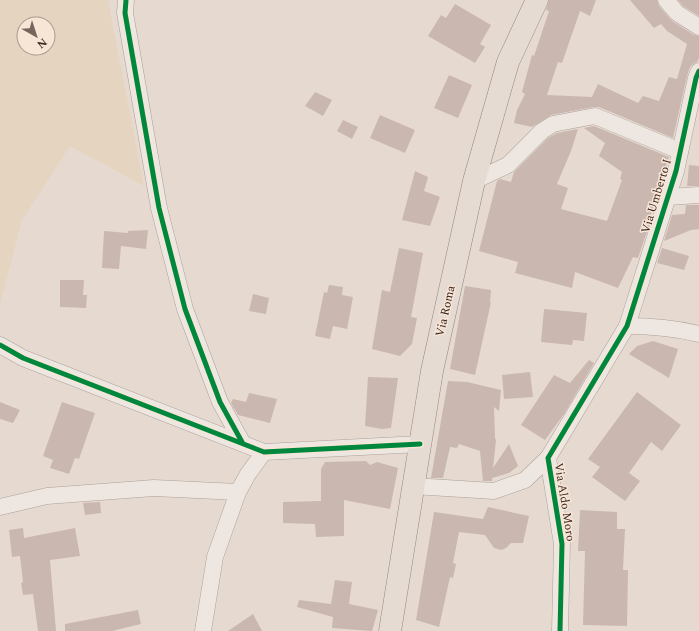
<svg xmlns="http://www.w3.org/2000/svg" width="699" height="631" font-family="Spectral,serif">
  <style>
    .farmland { fill: #e5d5c0; fill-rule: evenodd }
    .building { fill: #cab7b0 }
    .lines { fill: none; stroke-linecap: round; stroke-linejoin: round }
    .street-casing { stroke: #aca098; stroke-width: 17 }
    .primary-casing { stroke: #91857f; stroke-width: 23 }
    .street { stroke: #eee7e1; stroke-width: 16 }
    .primary { stroke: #e6dbd3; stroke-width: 22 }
    .cycleway-casing { stroke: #f7e5d6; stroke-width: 8 }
    .cycleway { stroke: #00873e; stroke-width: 5 }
    .labels { text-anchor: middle; stroke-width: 3; stroke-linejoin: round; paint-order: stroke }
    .street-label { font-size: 12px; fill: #3b261f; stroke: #f7e5d6 }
  </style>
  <rect width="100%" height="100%" fill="#e6dad0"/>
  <path class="farmland" d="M0 0H108L144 186 70 146 22 220 0 305ZM24 24H48V48H24Z"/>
  <g class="building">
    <polygon points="549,0 596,0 590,16 580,11 562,63 558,62 547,95 592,97 598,84 638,103 643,96 659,101 669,77 677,79 687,44 667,31 661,24 654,28 630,0 657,0 659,6 672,21 694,35 699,36 699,58 697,62 694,63 690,67 687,76 673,138 599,107 594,107 551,115 532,127 514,123 517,110 525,94 522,92 532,55 534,56 549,11 546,10"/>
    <polygon points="678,0 699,0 699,16 683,6"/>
    <polygon points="455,4 491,25 480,44 485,47 475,63 428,36 441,15 446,18"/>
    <polygon points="449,75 472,85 458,118 434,108"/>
    <polygon points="315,92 332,100 323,116 305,106"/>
    <polygon points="380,115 415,130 405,153 370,138"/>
    <polygon points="343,120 358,127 352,139 337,131"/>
    <polygon points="594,126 669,157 650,217 652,217 638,258 633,257 618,288 575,272 572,288 515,273 518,262 479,251 497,181 500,179 511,182 514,172 548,138 557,133 578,129 571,151 557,184 568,188 561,209 607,221 622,180 620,179 622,172 599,156 605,143 584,128"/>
    <polygon points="689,165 699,166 699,186 687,186"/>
    <polygon points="415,171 428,177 424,191 440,197 430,226 402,220"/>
    <polygon points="686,205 699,205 699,229 691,230 664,241 672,215 685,214"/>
    <polygon points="148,230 146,249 121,246 119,269 102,268 104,231 128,233 128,231"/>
    <polygon points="399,248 423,253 411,317 417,318 412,344 400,356 372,349 382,290 390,292"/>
    <polygon points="662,248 689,256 684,270 657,263"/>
    <polygon points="60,280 84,280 83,295 87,295 86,308 60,307"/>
    <polygon points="329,285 343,287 342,295 353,297 347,329 333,326 330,339 315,336 324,292 327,293"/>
    <polygon points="465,286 491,290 490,302 491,302 475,375 450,369"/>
    <polygon points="253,294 269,298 266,314 249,311"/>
    <polygon points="544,309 587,313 584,341 573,340 572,345 541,342"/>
    <polygon points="653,341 678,349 669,378 629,354 637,346"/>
    <polygon points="589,360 594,363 564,414 545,440 521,425 554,375 570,383"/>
    <polygon points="530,372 533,397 504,399 502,375"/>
    <polygon points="368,377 398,378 391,428 382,429 365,426"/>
    <polygon points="448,381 467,382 501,390 499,411 494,407 495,438 496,440 493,468 509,444 518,466 509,473 492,478 492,481 483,481 480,451 459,444 457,448 450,447 443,478 431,478"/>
    <polygon points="637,392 681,425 662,451 651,442 629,473 640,481 625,501 592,477 600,467 588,459"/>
    <polygon points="249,393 277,399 270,423 238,415 231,403 233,399 246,402"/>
    <polygon points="0,402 20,410 13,423 0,419"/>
    <polygon points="62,402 95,413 79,459 75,458 69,474 50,468 53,460 43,456"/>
    <polygon points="366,461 370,465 377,462 398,468 390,509 344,500 344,536 316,537 315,524 283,523 283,502 321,501 321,469 325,462"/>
    <polygon points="100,502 101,513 85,515 83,503"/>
    <polygon points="488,507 529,516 523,543 511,543 506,548 501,550 494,548 485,535 459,532 453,563 456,564 453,578 450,577 439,627 416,620 434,512 483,519"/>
    <polygon points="580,510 617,512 617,529 625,529 623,570 628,570 627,626 583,625 585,551 578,551"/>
    <polygon points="23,528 24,538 75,528 80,556 50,560 56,631 38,631 33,594 23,595 21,583 23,582 20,556 12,557 9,530"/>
    <polygon points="335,580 352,582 349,604 378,610 372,631 332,628 333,617 297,607 299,600 331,604"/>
    <polygon points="138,610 141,624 112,631 65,631 65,624"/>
    <polygon points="253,614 262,631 228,631"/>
  </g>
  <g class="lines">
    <defs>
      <g id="street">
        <polyline points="126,0 125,13 159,208 185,309 220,402 242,442"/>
        <polyline points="666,0 677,13 699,27"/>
        <polyline points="474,181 508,165 542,131 553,124 595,116 680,151"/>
        <polyline points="668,197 699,195"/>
        <path d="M627 326C651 326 675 328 699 334"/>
        <polyline points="0,345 23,358 264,452 420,444"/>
        <polyline points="413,486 494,491 525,480 548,458"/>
        <polyline points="0,507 47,496 154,488 238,492"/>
        <polyline points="203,631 215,557 238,492 248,474 264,452"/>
        <polyline points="560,631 562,544 548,458 627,326 676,171 696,78 699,71"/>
      </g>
      <polyline id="primary" points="390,631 432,371 474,181 508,62 537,0"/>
    </defs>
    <use href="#street" class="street-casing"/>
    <use href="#primary" class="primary-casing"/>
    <use href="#street" class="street"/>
    <use href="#primary" class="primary"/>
    <defs>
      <g id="cycleway">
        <polyline points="126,0 125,13 159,208 185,309 220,402 242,442"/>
        <polyline points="0,345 23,358 264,452 420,444"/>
        <polyline points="560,631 562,544 548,458 627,326 676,171 696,78 699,71"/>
      </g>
    </defs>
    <use href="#cycleway" class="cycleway-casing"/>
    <use href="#cycleway" class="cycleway"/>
  </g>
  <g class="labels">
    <g class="street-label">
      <text transform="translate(656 196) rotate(-73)" y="4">Via Umberto I</text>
      <text transform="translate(445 311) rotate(-77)" y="4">Via Roma</text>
      <text transform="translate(565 502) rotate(81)" y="4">Via Aldo Moro</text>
    </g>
  </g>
  <g transform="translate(36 36) rotate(141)"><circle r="19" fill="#f7e5d6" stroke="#ac998d"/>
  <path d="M0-3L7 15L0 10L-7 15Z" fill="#77655d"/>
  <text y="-6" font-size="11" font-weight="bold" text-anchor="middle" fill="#3b261f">N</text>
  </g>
</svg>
